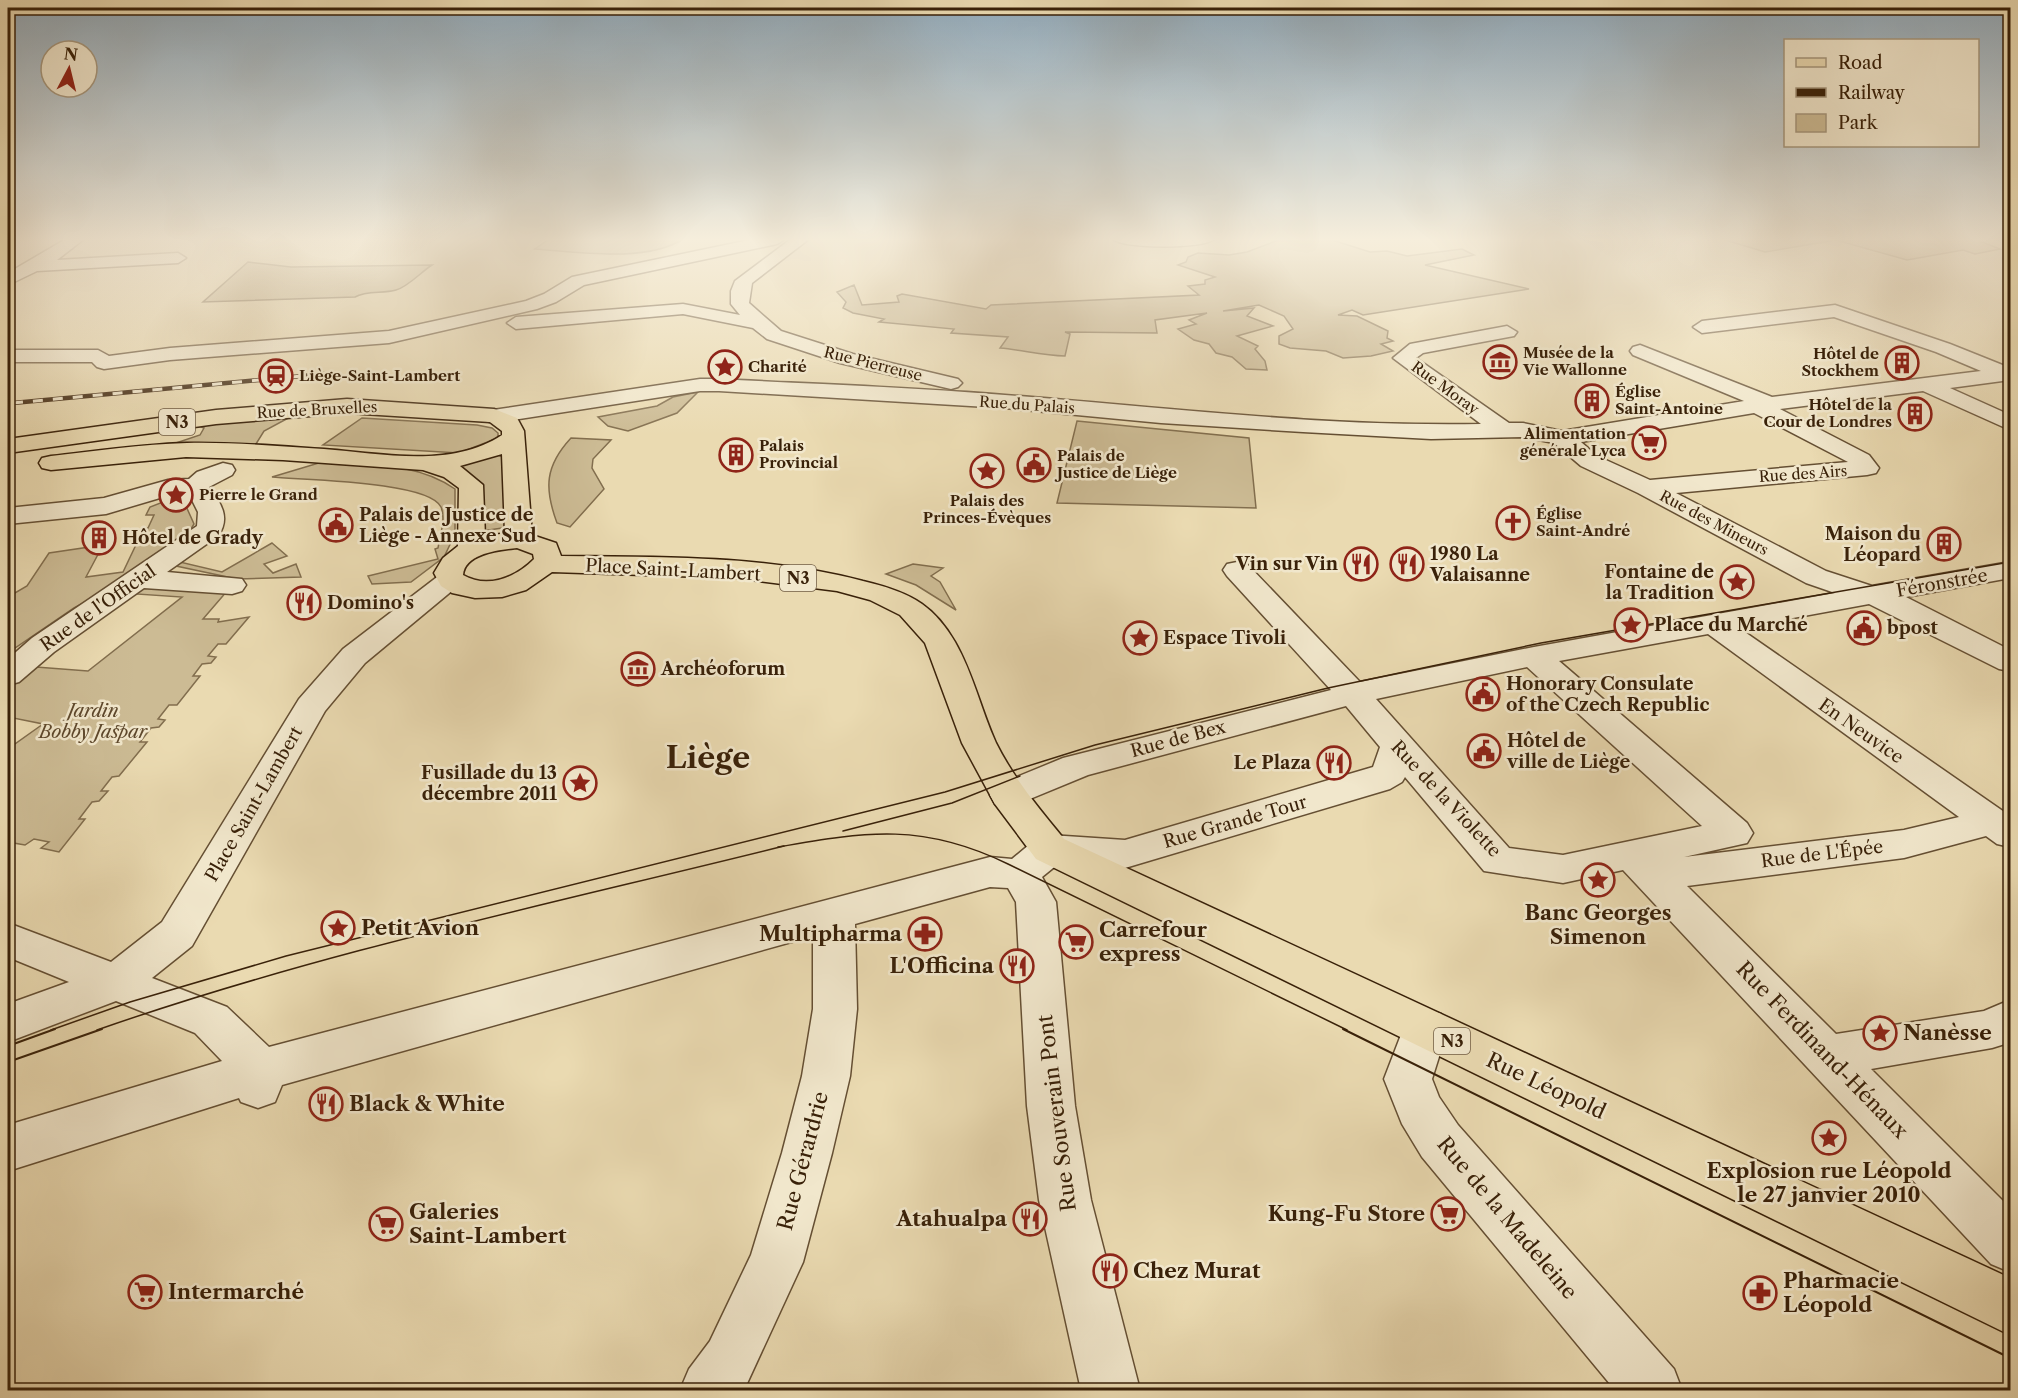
<svg xmlns="http://www.w3.org/2000/svg" width="2018" height="1398" font-family="'Libre Caslon Text',serif">
  <style>
    .green { fill: #ccbb94; stroke: #826e4e; stroke-width: 1.5 }
    .lines { fill: none; stroke-linecap: round; stroke-linejoin: round }
    .minor-casing { stroke: #654f33; stroke-width: 3 }
    .major-casing { stroke: #392109; stroke-width: 3 }
    .minor { fill: #f1e7cc; fill-rule: evenodd }
    .major { fill: #eadab1; fill-rule: evenodd }
    .tram-far1 { stroke: #392109; stroke-width: 1.5 }
    .tram { stroke: #392109; stroke-width: 2 }
    .rail-casing { stroke: #392109; stroke-width: 4.5 }
    .rail { stroke: #f1e7cc; stroke-width: 3; stroke-dasharray: 10; stroke-linecap: butt }
    .labels { text-anchor: middle; stroke-width: 5; stroke-linejoin: round; paint-order: stroke }
    .far-poi-label { font-size: 15px; font-weight: bold; fill: #392109; stroke: #f1e7cc; text-anchor: start }
    .far-street-label { font-size: 15px; fill: #392109; stroke: #f1e7cc }
    .shield { fill: #f1e7cc; stroke: #705c44; stroke-width: 1.5 }
    .shield-label { font-size: 16px; font-weight: bold; fill: #392109 }
    .poi-label { font-size: 18px; font-weight: bold; fill: #392109; stroke: #f1e7cc; text-anchor: start }
    .street-label { font-size: 18px; fill: #392109; stroke: #f1e7cc }
    .park-label { font-size: 18px; font-style: italic; fill: #5e482c; stroke: #f1e7cc }
    .near-poi-label { font-size: 21px; font-weight: bold; fill: #392109; stroke: #f1e7cc; text-anchor: start }
    .near-street-label { font-size: 21px; fill: #392109; stroke: #f1e7cc }
    .town-label { font-size: 30px; font-weight: bold; fill: #392109; stroke: #f1e7cc }
  </style>
  <rect width="100%" height="100%" fill="#eadab1"/>
  <filter id="stains"><feTurbulence type="fractalNoise" baseFrequency=".00333" numOctaves="4"/><feColorMatrix values="0 0 0 0 .2 0 0 0 0 .09 0 0 0 0 .02 0 0 0 .5 -.17"/></filter>
  <radialGradient id="worn" r=".72"><stop offset=".6" stop-color="#630" stop-opacity="0"/><stop offset="1" stop-color="#630" stop-opacity=".3"/></radialGradient>
  <g class="green">
    <path d="M549 239H683C646 263 578 252 535 249Z"/>
    <path d="M1281 239H1329L1370 252 1387 251 1407 256 1462 249 1474 255 1425 265 1529 289 1363 315 1352 310 1338 315 1357 316 1388 331 1387 338 1393 341 1381 344 1393 351 1371 356 1343 358 1326 351 1290 348 1279 344V336L1293 329 1284 316 1259 305 1223 311 1254 308 1247 316 1273 326 1237 336 1258 346 1255 349 1265 361 1267 370 1246 369 1232 357 1216 353 1209 344 1194 340 1178 329 1196 324 1189 320 1207 313 1155 320 1157 333 1065 332 1070 334 1065 356C1042 355 1022 350 1000 348L1008 337 951 333 954 329 879 322 884 319 853 313 843 308 846 302 837 292 854 285 862 305 899 302 897 296 902 294 986 309 991 305 1199 295 1188 286 1205 284V280L1215 277 1178 265 1186 262 1188 257 1198 253 1229 255 1247 252Z"/>
    <polygon points="1722,239 1975,239 2000,249 1975,254 1963,250 1907,260 1836,240 1765,252"/>
    <path d="M248 262 291 267 432 265C421 272 408 287 396 290 383 294 367 290 355 297L203 302Z"/>
    <polygon points="698,392 677,413 628,431 608,426 598,417 657,406 673,397"/>
    <polygon points="292,416 264,431 256,444 173,444 200,435 204,428 195,425"/>
    <polygon points="362,418 477,425 492,428 498,433 498,438 459,453 323,445"/>
    <polygon points="1077,421 1249,438 1256,508 1057,503"/>
    <path d="M571 438 611 440 593 459 592 468 604 489 570 527 557 523C544 488 545 466 571 438Z"/>
    <polygon points="506,448 509,527 482,531 448,464"/>
    <path d="M322 462C368 466 415 461 455 489V534L444 557 411 582 372 584 368 576 438 559 435 549 438 548C440 536 446 518 441 507 429 481 302 480 272 477Z"/>
    <polygon points="181,495 194,524 188,534 104,592 74,608 15,648 8,649 8,597 27,586 49,553 103,545 86,577 123,572 144,528 148,528 154,515 146,515 150,507"/>
    <polygon points="272,543 287,556 264,564 273,573 296,564 301,577 237,579 176,566 180,562 222,572"/>
    <polygon points="913,564 943,568 931,576 940,582 956,610 916,585 886,574"/>
    <polygon points="145,587 228,590 203,619 219,619 218,622 249,617 226,644 218,644 208,656 216,657 211,663 202,664 193,676 200,676 177,705 169,705 158,719 165,720 159,727 151,728 140,742 147,742 119,776 112,777 101,791 108,791 99,801 92,802 79,819 85,819 59,852 41,848 49,842 34,839 25,845 8,842 8,749 43,724 8,717 8,689 36,667 88,671 182,597 136,594"/>
  </g>
  <g class="lines">
    <defs>
      <g id="minor">
        <polygon points="66,239 84,239 57,260 178,253 186,258 178,263 37,271 8,285 8,273"/>
        <polygon points="754,239 785,239 777,244 584,285 556,302 537,309 389,343 170,360 104,369 97,367 92,362 8,362 8,350 98,350 109,356 170,348 389,331 526,301 544,294 572,277"/>
        <polygon points="791,239 809,239 752,283 749,303 781,331 853,354 958,379 962,383 958,387 951,389 840,363 767,339 753,328 683,314 516,329 507,323 516,317 683,304 740,315 731,304 731,291 735,281"/>
        <path d="M1113 239H1214C1205 249 1122 249 1113 239Z"/>
        <path d="M1835 305 1950 344 2010 368V380L1950 388 2010 415V430L1923 391 1780 409 1869 455 1879 468 1876 473 1867 475 1676 493 1826 571 1872 586 2010 562V578L1906 597 2010 650V671L1999 669 1869 604 1739 628 2010 816V847L1997 844 1986 836 1904 858 1687 886 1836 1034 1984 1011 2010 1000V1041L2008 1043 1992 1048 1871 1069 2010 1208V1272L1991 1264 1623 870 1563 883 1484 871 1405 777 1402 782 1390 789 1125 868 1058 864 1042 877 1056 902 1075 1106 1091 1200 1140 1390H1081L1039 1200 1027 1106 1016 902 1008 888 990 887 855 924 857 1009 850 1076 832 1153 803 1262 744 1390H680L689 1369 710 1341 751 1255 782 1153 802 1076 813 1009V936L282 1085 275 1102 258 1108 241 1102 239 1098 8 1171V1125L222 1061 195 1033 116 1001 8 1042V1004L69 982 8 957V923L111 962 162 922 299 699 343 649 441 574 451 571 461 574 465 580 365 663 325 711 192 946 152 978 227 1007 269 1047 990 857 1012 859 1036 839 1050 835 1125 840 1373 767 1380 747 1346 706 1088 775 1008 808 995 804 990 795 995 786 1063 758 1331 690 1227 576 1223 570 1227 564 1237 562 1247 564 1360 682 1534 647 1835 593 1806 583 1638 493 1581 466 1554 443 1523 437 1431 439 1303 432 1161 423 1004 408 719 391H700L494 423 486 421 483 416 486 411 700 379H719C814 384 910 387 1005 395 1163 407 1322 427 1481 424L1393 358 1410 344 1507 326 1517 332 1514 336 1423 353 1416 358 1509 423H1523L1562 431 1744 401 1633 355 1630 351 1633 347 1640 345 1772 397 1981 371 1936 352 1834 317 1702 333 1693 327 1702 321ZM1754 413 1848 462 1650 480 1597 456 1581 442ZM1708 634 1959 817 1904 830 1684 857 1747 843 1753 833 1747 823 1559 661ZM1527 667 1702 826 1563 855 1509 848 1376 699Z"/>
        <path d="M223 463 232 465 235 470 232 475 209 487C221 503 231 518 218 536L167 572 242 579 246 585 242 591 232 594 144 588 54 652 19 682 8 685V659L32 638 197 526 198 512 189 494 170 495 106 514 8 524V508L104 498 168 480 189 479 197 472Z"/>
        <polygon points="1425,1009 1441,1014 1448,1028 1432,1079 1439,1097 1458,1125 1674,1369 1682,1390 1615,1390 1422,1157 1402,1124 1384,1079 1409,1014"/>
      </g>
      <path id="major" d="M347 399 494 409 517 418 524 431 532 535 556 543 561 556C661 557 766 555 863 581 884 586 905 592 922 604 935 613 947 628 955 642 973 673 981 710 996 743 1014 779 1039 808 1064 839L2010 1278V1335L1036 859 995 804 962 743 925 643 900 615 870 600 837 591 735 578 552 572 526 590 502 597 475 598 452 593 441 586 434 573 443 558 458 546 459 488 444 477 423 470 283 460 186 457 51 470 42 468 39 463 42 458 51 456C96 451 142 444 187 443 232 442 278 446 324 449 380 453 451 469 502 435V431L490 422 347 413 216 424 8 453V439L216 410ZM502 454 505 533 485 537 483 485 460 466ZM517 548 533 554 534 559C515 578 487 589 463 575 465 553 500 550 517 548Z"/>
    </defs>
    <use href="#minor" class="minor-casing"/>
    <use href="#major" class="major-casing"/>
    <use href="#minor" class="minor"/>
    <use href="#major" class="major"/>
    <g class="tram-far1">
      <polyline points="843,831 952,803 1020,776"/>
      <path d="M778 847C868 831 924 823 1008 864L1347 1030"/>
      <polyline points="51,1030 130,1002 286,956 945,792 1095,745 1328,688 1541,643 2010,562"/>
      <path d="M97 1030C320 952 555 903 784 846"/>
    </g>
    <g class="tram">
      <polyline points="1343,1029 2010,1358"/>
      <polyline points="8,1046 55,1029"/>
      <polyline points="8,1062 102,1029"/>
    </g>
    <defs>
      <polyline id="rail" points="13,403 324,374"/>
    </defs>
    <use href="#rail" class="rail-casing"/>
    <use href="#rail" class="rail"/>
  </g>
  <linearGradient id="sky" x2="0" y2="1"><stop stop-color="#91aabb"/><stop offset="0.55" stop-color="#f6eedc"/><stop offset="1" stop-color="#f6eedc" stop-opacity="0"/></linearGradient>
  <rect width="2018" height="435" fill="url(#sky)"/>
  <defs>
    <symbol id="museum-ring" viewBox="-11 -11 22 22"><circle r="9.5" fill="#f1e7cc" stroke="#8f2418" stroke-width="1.5"/><path d="M0-6L6-3V-2H-6V-3ZM-5-1h2V3h-2ZM-1-1h2V3h-2ZM3-1h2V3H3ZM-6 4H6V6H-6Z" fill="#8f2418"/></symbol>
    <symbol id="building-ring" viewBox="-11 -11 22 22"><circle r="9.5" fill="#f1e7cc" stroke="#8f2418" stroke-width="1.5"/><path d="M-4-6H4V6H1V3H-1V6H-4ZM-2.5-4.3h1.7v1.8h-1.7ZM.8-4.3h1.7v1.8H.8ZM-2.5-1h1.7V.8h-1.7ZM.8-1h1.7V.8H.8Z" fill="#8f2418"/></symbol>
    <symbol id="sight-ring" viewBox="-11 -11 22 22"><circle r="9.5" fill="#f1e7cc" stroke="#8f2418" stroke-width="1.5"/><path d="M0-6L1.8-2.2L6-1.7L2.9 1.2L3.7 5.4L0 3.3L-3.7 5.4L-2.9 1.2L-6-1.7L-1.8-2.2Z" fill="#8f2418"/></symbol>
    <symbol id="station-ring" viewBox="-11 -11 22 22"><circle r="9.5" fill="#f1e7cc" stroke="#8f2418" stroke-width="1.5"/><path d="M-3-6H3Q5-6 5-4V2Q5 4 3 4L4.5 6H3L1.5 4h-3L-3 6H-4.5L-3 4Q-5 4-5 2V-4Q-5-6-3-6ZM-3.5-4v3h7v-3ZM-3.5 1v1.5H-2V1ZM2 1v1.5H3.5V1Z" fill="#8f2418"/></symbol>
    <symbol id="supermarket-ring" viewBox="-11 -11 22 22"><circle r="9.5" fill="#f1e7cc" stroke="#8f2418" stroke-width="1.5"/><path d="M-6-5.5h2.5l.6 2H6L4.5 2H-2.5L-4.4-4H-6ZM-1.5 3.2a1.3 1.3 0 1 0 .1 0ZM3 3.2a1.3 1.3 0 1 0 .1 0Z" fill="#8f2418"/></symbol>
    <symbol id="civic-ring" viewBox="-11 -11 22 22"><circle r="9.5" fill="#f1e7cc" stroke="#8f2418" stroke-width="1.5"/><path d="M-.6-6.5H3V-4.5H.6V-3L4-1V1h2V6H-6V1h2V-1L-.6-3ZM-1.2 2.5V6h2.4V2.5Z" fill="#8f2418"/></symbol>
    <symbol id="church-ring" viewBox="-11 -11 22 22"><circle r="9.5" fill="#f1e7cc" stroke="#8f2418" stroke-width="1.5"/><path d="M-1.2-6h2.4v3.5h3.3v2.4h-3.3V6h-2.4V-.1h-3.3v-2.4h3.3Z" fill="#8f2418"/></symbol>
    <symbol id="restaurant-ring" viewBox="-11 -11 22 22"><circle r="9.5" fill="#f1e7cc" stroke="#8f2418" stroke-width="1.5"/><path d="M-5-6h1v4h1v-4h1v4h1v-4h1v5L-1.5 .5V6h-2V.5L-5-1ZM5-6V6H3V1.5H1.5Q1.5-4 5-6Z" fill="#8f2418"/></symbol>
    <symbol id="pharmacy-ring" viewBox="-11 -11 22 22"><circle r="9.5" fill="#f1e7cc" stroke="#8f2418" stroke-width="1.5"/><path d="M-2-6h4v4h4v4h-4v4h-4v-4h-4v-4h4Z" fill="#8f2418"/></symbol>
  </defs>
  <g fill-rule="evenodd">
    <use href="#museum-ring" x="1481" y="343" width="38" height="38"/>
    <use href="#building-ring" x="1883" y="344" width="38" height="38"/>
    <use href="#sight-ring" x="706" y="348" width="38" height="38"/>
    <use href="#station-ring" x="257" y="357" width="38" height="38"/>
    <use href="#building-ring" x="1573" y="382" width="38" height="38"/>
    <use href="#building-ring" x="1896" y="395" width="38" height="38"/>
    <use href="#supermarket-ring" x="1630" y="424" width="38" height="38"/>
    <use href="#building-ring" x="717" y="436" width="38" height="38"/>
    <use href="#civic-ring" x="1015" y="446" width="38" height="38"/>
    <use href="#sight-ring" x="968" y="452" width="38" height="38"/>
    <use href="#sight-ring" x="157" y="476" width="38" height="38"/>
    <use href="#church-ring" x="1494" y="504" width="38" height="38"/>
    <use href="#civic-ring" x="317" y="506" width="38" height="38"/>
    <use href="#building-ring" x="80" y="519" width="38" height="38"/>
    <use href="#building-ring" x="1925" y="525" width="38" height="38"/>
    <use href="#restaurant-ring" x="1342" y="545" width="38" height="38"/>
    <use href="#restaurant-ring" x="1388" y="545" width="38" height="38"/>
    <use href="#sight-ring" x="1718" y="563" width="38" height="38"/>
    <use href="#restaurant-ring" x="285" y="584" width="38" height="38"/>
    <use href="#sight-ring" x="1612" y="606" width="38" height="38"/>
    <use href="#civic-ring" x="1845" y="609" width="38" height="38"/>
    <use href="#sight-ring" x="1121" y="619" width="38" height="38"/>
    <use href="#museum-ring" x="619" y="650" width="38" height="38"/>
    <use href="#civic-ring" x="1464" y="675" width="38" height="38"/>
    <use href="#civic-ring" x="1465" y="732" width="38" height="38"/>
    <use href="#restaurant-ring" x="1315" y="744" width="38" height="38"/>
    <use href="#sight-ring" x="561" y="764" width="38" height="38"/>
    <use href="#sight-ring" x="1579" y="861" width="38" height="38"/>
    <use href="#sight-ring" x="319" y="909" width="38" height="38"/>
    <use href="#pharmacy-ring" x="906" y="915" width="38" height="38"/>
    <use href="#supermarket-ring" x="1057" y="923" width="38" height="38"/>
    <use href="#restaurant-ring" x="998" y="947" width="38" height="38"/>
    <use href="#sight-ring" x="1861" y="1014" width="38" height="38"/>
    <use href="#restaurant-ring" x="307" y="1085" width="38" height="38"/>
    <use href="#sight-ring" x="1810" y="1119" width="38" height="38"/>
    <use href="#supermarket-ring" x="1429" y="1195" width="38" height="38"/>
    <use href="#restaurant-ring" x="1011" y="1200" width="38" height="38"/>
    <use href="#supermarket-ring" x="367" y="1205" width="38" height="38"/>
    <use href="#restaurant-ring" x="1091" y="1252" width="38" height="38"/>
    <use href="#supermarket-ring" x="126" y="1273" width="38" height="38"/>
    <use href="#pharmacy-ring" x="1741" y="1274" width="38" height="38"/>
  </g>
  <g class="labels">
    <g class="far-poi-label">
      <text x="1523" y="358">Musée de la<tspan x="1523" dy="17">Vie Wallonne</tspan></text>
      <text x="1879" y="359" text-anchor="end">Hôtel de<tspan x="1879" dy="17">Stockhem</tspan></text>
      <text x="748" y="372">Charité</text>
      <text x="299" y="381">Liège-Saint-Lambert</text>
      <text x="1615" y="397">Église<tspan x="1615" dy="17">Saint-Antoine</tspan></text>
      <text x="1892" y="410" text-anchor="end">Hôtel de la<tspan x="1892" dy="17">Cour de Londres</tspan></text>
      <text x="1626" y="439" text-anchor="end">Alimentation<tspan x="1626" dy="17">générale Lyca</tspan></text>
      <text x="759" y="451">Palais<tspan x="759" dy="17">Provincial</tspan></text>
      <text x="1057" y="461">Palais de<tspan x="1057" dy="17">Justice de Liège</tspan></text>
      <text x="199" y="500">Pierre le Grand</text>
      <text x="987" y="506" text-anchor="middle">Palais des<tspan x="987" dy="17">Princes-Évèques</tspan></text>
      <text x="1536" y="519">Église<tspan x="1536" dy="17">Saint-André</tspan></text>
    </g>
    <g class="far-street-label">
      <text transform="translate(873 364) rotate(14)" y="5">Rue Pierreuse</text>
      <text transform="translate(1445 388) rotate(36)" y="5">Rue Moray</text>
      <text transform="translate(1027 405) rotate(4)" y="5">Rue du Palais</text>
      <text transform="translate(317 410) rotate(-3)" y="5">Rue de Bruxelles</text>
      <text transform="translate(1803 474) rotate(-4)" y="5">Rue des Airs</text>
      <text transform="translate(1714 523) rotate(28)" y="5">Rue des Mineurs</text>
    </g>
    <g class="shield">
      <rect x="159" y="409" width="36" height="26" rx="4.5"/>
      <rect x="780" y="565" width="36" height="26" rx="4.5"/>
      <rect x="1434" y="1028" width="36" height="26" rx="4.5"/>
    </g>
    <g class="shield-label">
      <text x="177" y="428">N3</text>
      <text x="798" y="584">N3</text>
      <text x="1452" y="1047">N3</text>
    </g>
    <g class="poi-label">
      <text x="359" y="521">Palais de Justice de<tspan x="359" dy="21">Liège - Annexe Sud</tspan></text>
      <text x="1921" y="540" text-anchor="end">Maison du<tspan x="1921" dy="21">Léopard</tspan></text>
      <text x="122" y="544">Hôtel de Grady</text>
      <text x="1430" y="560">1980 La<tspan x="1430" dy="21">Valaisanne</tspan></text>
      <text x="1338" y="570" text-anchor="end">Vin sur Vin</text>
      <text x="1714" y="578" text-anchor="end">Fontaine de<tspan x="1714" dy="21">la Tradition</tspan></text>
      <text x="327" y="609">Domino's</text>
      <text x="1654" y="631">Place du Marché</text>
      <text x="1887" y="634">bpost</text>
      <text x="1163" y="644">Espace Tivoli</text>
      <text x="661" y="675">Archéoforum</text>
      <text x="1506" y="690">Honorary Consulate<tspan x="1506" dy="21">of the Czech Republic</tspan></text>
      <text x="1507" y="747">Hôtel de<tspan x="1507" dy="21">ville de Liège</tspan></text>
      <text x="1311" y="769" text-anchor="end">Le Plaza</text>
      <text x="557" y="779" text-anchor="end">Fusillade du 13<tspan x="557" dy="21">décembre 2011</tspan></text>
    </g>
    <g class="street-label">
      <text transform="translate(673 570) rotate(3)" y="6">Place Saint-Lambert</text>
      <text transform="translate(1942 583) rotate(-10)" y="6">Féronstrée</text>
      <text transform="translate(98 608) rotate(-35)" y="6">Rue de l'Official</text>
      <text transform="translate(1861 731) rotate(35)" y="6">En Neuvice</text>
      <text transform="translate(1178 739) rotate(-15)" y="6">Rue de Bex</text>
      <text transform="translate(1446 799) rotate(47)" y="6">Rue de la Violette</text>
      <text transform="translate(254 804) rotate(-60)" y="6">Place Saint-Lambert</text>
      <text transform="translate(1235 822) rotate(-16)" y="6">Rue Grande Tour</text>
      <text transform="translate(1822 854) rotate(-7)" y="6">Rue de L'Épée</text>
    </g>
    <g class="park-label">
      <text x="93" y="717">Jardin<tspan x="93" dy="21">Bobby Jaspar</tspan></text>
    </g>
    <g class="near-poi-label">
      <text x="1598" y="920" text-anchor="middle">Banc Georges<tspan x="1598" dy="24">Simenon</tspan></text>
      <text x="361" y="935">Petit Avion</text>
      <text x="1099" y="937">Carrefour<tspan x="1099" dy="24">express</tspan></text>
      <text x="902" y="941" text-anchor="end">Multipharma</text>
      <text x="994" y="973" text-anchor="end">L'Officina</text>
      <text x="1903" y="1040">Nanèsse</text>
      <text x="349" y="1111">Black &amp; White</text>
      <text x="1829" y="1178" text-anchor="middle">Explosion rue Léopold<tspan x="1829" dy="24">le 27 janvier 2010</tspan></text>
      <text x="409" y="1219">Galeries<tspan x="409" dy="24">Saint-Lambert</tspan></text>
      <text x="1425" y="1221" text-anchor="end">Kung-Fu Store</text>
      <text x="1007" y="1226" text-anchor="end">Atahualpa</text>
      <text x="1133" y="1278">Chez Murat</text>
      <text x="1783" y="1288">Pharmacie<tspan x="1783" dy="24">Léopold</tspan></text>
      <text x="168" y="1299">Intermarché</text>
    </g>
    <g class="near-street-label">
      <text transform="translate(1822 1050) rotate(46)" y="7">Rue Ferdinand-Hénaux</text>
      <text transform="translate(1546 1086) rotate(25)" y="7">Rue Léopold</text>
      <text transform="translate(1057 1113) rotate(-97)" y="7">Rue Souverain Pont</text>
      <text transform="translate(803 1161) rotate(-75)" y="7">Rue Gérardrie</text>
      <text transform="translate(1507 1218) rotate(50)" y="7">Rue de la Madeleine</text>
    </g>
    <g class="town-label">
      <text x="708" y="768">Liège</text>
    </g>
  </g>
  <rect width="2018" height="1398" fill="none" stroke="#eadab1" stroke-width="30"/>
  <rect x="9" y="9" width="2000" height="1380" fill="none" stroke="#392109" stroke-width="3"/>
  <rect x="15" y="15" width="1988" height="1368" fill="none" stroke="#392109" stroke-width="1.5"/>
  <rect x="1784" y="39" width="195" height="108" fill="#f1e7cc" stroke="#a7987e" stroke-width="1.5"/>
  <rect x="1796" y="58" width="30" height="9" fill="#eadab1" stroke="#a7987e" stroke-width="1.5"/>
  <text x="1838" y="69" font-size="18" fill="#392109">Road</text>
  <rect x="1796" y="88" width="30" height="9" fill="#392109" stroke="#a7987e" stroke-width="1.5"/>
  <text x="1838" y="99" font-size="18" fill="#392109">Railway</text>
  <rect x="1796" y="114" width="30" height="18" fill="#ccbb94" stroke="#a7987e" stroke-width="1.5"/>
  <text x="1838" y="129" font-size="18" fill="#392109">Park</text>
  <g transform="translate(69 69) rotate(7)"><circle r="28" fill="#f1e7cc" stroke="#a7987e" stroke-width="1.5"/>
  <path d="M0-4.5L10 22L0 15L-10 22Z" fill="#8f2418"/>
  <text y="-9" font-size="16" font-weight="bold" text-anchor="middle" fill="#392109">N</text>
  </g>
  <rect width="100%" height="100%" filter="url(#stains)"/>
  <rect width="100%" height="100%" fill="url(#worn)"/>
</svg>
